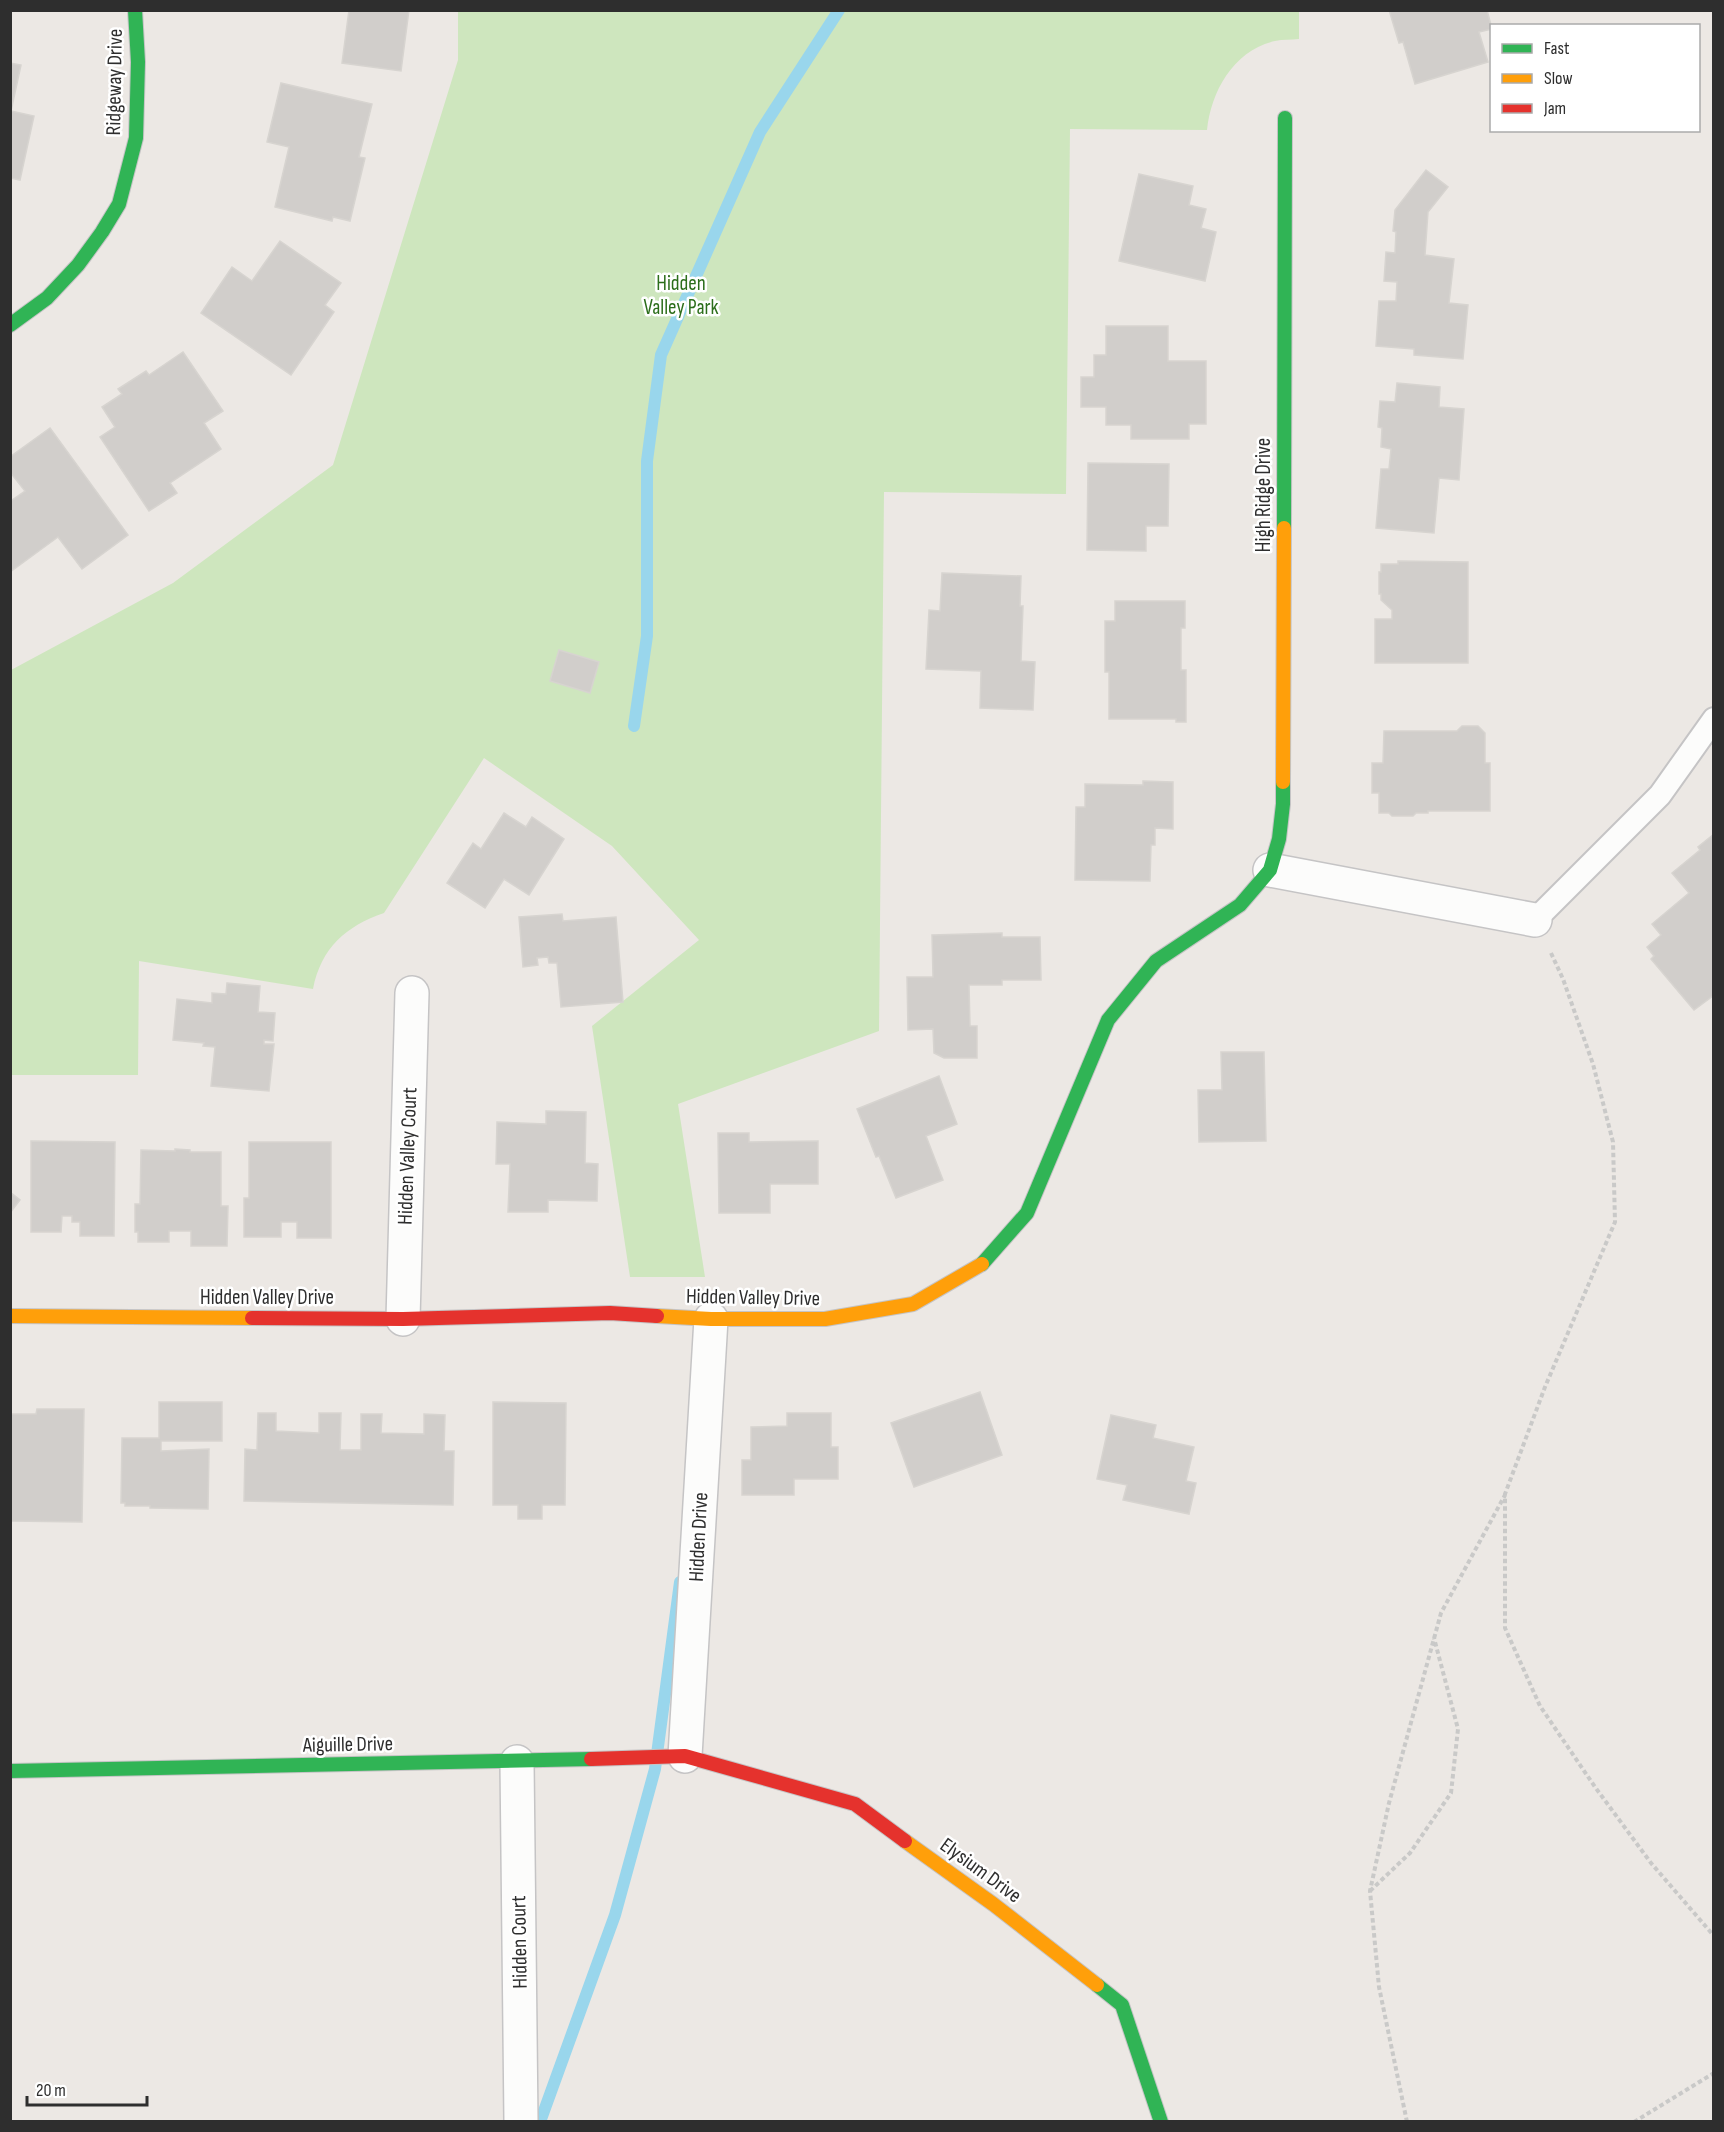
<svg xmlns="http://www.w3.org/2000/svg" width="1724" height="2132" font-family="'Sofia Sans Condensed',sans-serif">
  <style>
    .green { fill: #cee6be }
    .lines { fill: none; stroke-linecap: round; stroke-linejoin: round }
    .stream { stroke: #99d6ec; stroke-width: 12 }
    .building { fill: #d1cecb; stroke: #d7d4d0; stroke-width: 1.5 }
    .lane-casing { stroke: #c5c4c5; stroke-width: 26 }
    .street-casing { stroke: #c5c4c5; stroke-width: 36 }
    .fast-casing { stroke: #c5c4c5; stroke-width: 16 }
    .slow-casing { stroke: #c5c4c5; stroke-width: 16 }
    .jam-casing { stroke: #c5c4c5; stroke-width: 16 }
    .path { stroke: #c9c9c8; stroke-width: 4; stroke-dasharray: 4.5 3; stroke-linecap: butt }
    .lane { stroke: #fcfcfb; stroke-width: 22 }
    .street { stroke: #fcfcfb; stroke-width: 33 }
    .fast { stroke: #30b455; stroke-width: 14 }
    .slow { stroke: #ff9f0a; stroke-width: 14 }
    .jam { stroke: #e5322d; stroke-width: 14 }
    .labels { text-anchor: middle; stroke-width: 5; stroke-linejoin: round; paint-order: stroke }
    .street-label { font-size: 21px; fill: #2e2e2e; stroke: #fff }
    .park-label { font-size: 21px; fill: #2c6e1b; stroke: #fff }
  </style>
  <rect width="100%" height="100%" fill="#ece8e4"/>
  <path class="green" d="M458 11H1299V39C1291 40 1283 39 1275 41 1234 50 1211 91 1207 130L1070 129 1066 494 884 492 879 1031 678 1104 705 1277H630L592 1026 699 940 612 846 484 758 384 913C346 926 321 948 313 989L139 961 138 1075H11V670L173 583 333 465 458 60Z"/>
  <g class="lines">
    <g class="stream">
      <polyline points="634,726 647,636 647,461 661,355 760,132 839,10"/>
      <polyline points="540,2122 615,1915 655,1769 680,1582"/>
    </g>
  </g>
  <g class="building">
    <polygon points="349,10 409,10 401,71 342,63"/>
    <polygon points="1389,10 1487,10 1492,29 1479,32 1488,62 1415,84 1403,42 1399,43"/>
    <polygon points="10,63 21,65 11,111 34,116 20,180 10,178"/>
    <polygon points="281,83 372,104 359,157 365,158 350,221 333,217 332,221 275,207 289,147 267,142"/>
    <polygon points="1426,170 1448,187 1428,212 1425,255 1454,259 1449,303 1468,305 1463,359 1414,355 1414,349 1376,346 1379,301 1396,301 1397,282 1384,281 1386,252 1395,253 1396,232 1393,231 1395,210"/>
    <polygon points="1139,174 1193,186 1189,205 1206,209 1201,228 1216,232 1205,281 1119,261"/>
    <polygon points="280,241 341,283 325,305 334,312 291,375 201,313 232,267 252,281"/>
    <polygon points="1106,326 1168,326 1168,361 1206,361 1206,424 1189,424 1189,439 1131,439 1131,425 1106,425 1106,407 1081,407 1081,377 1094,377 1094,355 1106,355"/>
    <polygon points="183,352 223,411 204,423 221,449 170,483 177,493 149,511 100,437 115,427 102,407 122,394 118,389 146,371 149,375"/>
    <polygon points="1397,383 1440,387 1439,407 1464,409 1459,480 1439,478 1434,533 1376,528 1381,469 1389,469 1391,449 1381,447 1382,428 1378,427 1380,401 1395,402"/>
    <polygon points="50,428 128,535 82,569 58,537 10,572 10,498 12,500 25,491 10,472 10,457"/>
    <polygon points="1088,463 1169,464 1168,526 1146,526 1146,551 1087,550"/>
    <polygon points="1398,561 1468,562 1468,663 1375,663 1375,619 1392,619 1392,610 1381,600 1381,594 1379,594 1379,572 1381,572 1381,564 1398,564"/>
    <polygon points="942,573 1021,576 1020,606 1023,606 1021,661 1035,662 1033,710 980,708 981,671 926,669 929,610 940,611"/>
    <polygon points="1115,601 1185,601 1185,628 1181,628 1181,670 1186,670 1186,722 1176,722 1176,719 1109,719 1109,672 1105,672 1105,621 1115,621"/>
    <polygon points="559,650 599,662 590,693 550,681"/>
    <polygon points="1462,726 1478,726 1485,733 1485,763 1490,763 1490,811 1428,811 1428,813 1416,813 1413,816 1392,816 1389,813 1379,813 1379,793 1372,793 1372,763 1383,763 1384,731 1457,731"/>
    <polygon points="1143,781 1173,782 1173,829 1155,828 1155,845 1151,845 1150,881 1075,880 1076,807 1085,807 1085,784 1143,785"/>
    <polygon points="504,813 526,827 532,817 564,839 529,895 504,879 485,908 447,883 473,843 481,849"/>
    <polygon points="1714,834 1714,995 1694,1010 1651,959 1654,956 1647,947 1661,935 1652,924 1689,893 1672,873 1700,850 1698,847"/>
    <polygon points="562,914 563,921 616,917 623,1002 561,1007 557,963 549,963 548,957 537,958 538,965 523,967 519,917"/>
    <polygon points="1002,933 1002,937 1040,937 1041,980 1002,980 1002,985 969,985 970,1026 977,1026 977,1058 944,1058 934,1053 933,1029 908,1030 907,977 933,977 932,935"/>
    <polygon points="227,983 260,986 258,1012 275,1013 273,1041 264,1040 264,1044 274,1044 269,1091 211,1086 215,1047 203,1046 204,1043 173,1040 177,999 212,1003 212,993 226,994"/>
    <polygon points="1221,1052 1264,1052 1266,1141 1199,1142 1198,1090 1222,1090"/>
    <polygon points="939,1076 957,1124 926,1136 943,1180 896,1198 879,1156 876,1157 857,1109"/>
    <polygon points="546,1111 586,1112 585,1163 598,1164 597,1201 548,1200 548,1212 508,1212 510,1164 496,1164 497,1122 546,1124"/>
    <polygon points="718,1133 749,1133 749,1142 818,1141 818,1184 770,1184 770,1213 719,1213"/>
    <polygon points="31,1141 115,1142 114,1236 80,1236 80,1222 72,1222 72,1216 62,1216 61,1232 31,1232"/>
    <polygon points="249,1142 331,1142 331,1238 297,1238 297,1222 281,1222 281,1237 244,1237 244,1198 249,1198"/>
    <polygon points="175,1149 190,1150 190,1152 221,1152 221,1206 228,1206 227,1246 191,1246 191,1231 169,1231 169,1242 138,1242 138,1232 135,1232 135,1204 140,1204 141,1150 175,1151"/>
    <polygon points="10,1192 20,1200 10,1213"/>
    <polygon points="980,1392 1002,1455 914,1487 891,1423"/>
    <polygon points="159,1402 222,1402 222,1441 161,1441 161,1451 209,1449 208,1509 150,1508 150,1506 125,1506 125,1503 121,1503 122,1438 159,1438"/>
    <polygon points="493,1402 566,1403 565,1505 542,1505 542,1519 518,1519 518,1505 493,1505"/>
    <polygon points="37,1409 84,1409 82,1522 10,1521 10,1414 36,1414"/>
    <polygon points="258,1413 276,1413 276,1431 319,1433 319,1413 341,1413 340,1450 361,1450 361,1414 382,1414 381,1433 424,1434 424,1414 445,1415 444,1451 454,1451 453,1505 244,1501 245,1449 257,1450"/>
    <polygon points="787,1413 831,1413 831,1447 838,1447 838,1479 794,1479 794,1495 742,1495 742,1460 751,1460 751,1427 787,1426"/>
    <polygon points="1111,1415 1156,1425 1153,1438 1194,1447 1186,1481 1196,1483 1189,1514 1123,1500 1127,1485 1097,1479"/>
  </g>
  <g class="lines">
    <defs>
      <polyline id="lane" points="1535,920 1660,795 1714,719"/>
      <g id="street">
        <polyline points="1270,870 1535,920"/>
        <polyline points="403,1319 412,993"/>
        <polyline points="685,1756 711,1319"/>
        <polyline points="517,1762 521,2122"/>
      </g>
      <g id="fast">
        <polyline points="10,325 47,298 78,265 102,232 119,204 136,138 138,62 135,10"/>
        <polyline points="1284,528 1285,118"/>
        <polyline points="982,1264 1027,1213 1108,1020 1156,961 1240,905 1270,870 1279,839 1283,804 1283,782"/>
        <polyline points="10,1771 591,1759"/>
        <polyline points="1097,1985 1122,2005 1161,2122"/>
      </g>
      <g id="slow">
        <polyline points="1283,782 1284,528"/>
        <polyline points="10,1316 252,1318"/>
        <polyline points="657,1316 711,1319 825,1319 913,1304 982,1264"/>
        <polyline points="905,1841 993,1904 1097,1985"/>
      </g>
      <g id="jam">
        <polyline points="252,1318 403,1319 610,1313 657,1316"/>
        <polyline points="591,1759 685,1756 855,1804 905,1841"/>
      </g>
    </defs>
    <use href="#lane" class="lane-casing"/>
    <use href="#street" class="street-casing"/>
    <use href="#fast" class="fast-casing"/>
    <use href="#slow" class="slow-casing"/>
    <use href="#jam" class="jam-casing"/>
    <g class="path">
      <polyline points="1551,953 1563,979 1593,1064 1613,1142 1615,1222 1545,1387 1505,1494 1505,1628 1540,1706 1595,1787 1651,1863 1714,1936"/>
      <polyline points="1370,1891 1410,1853 1451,1793 1458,1729 1434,1638"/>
      <polyline points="1407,2122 1379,1987 1370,1891 1389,1803 1441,1613 1505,1495"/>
      <polyline points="1634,2122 1714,2073"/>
    </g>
    <use href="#lane" class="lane"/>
    <use href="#street" class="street"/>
    <use href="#fast" class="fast"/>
    <use href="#slow" class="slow"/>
    <use href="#jam" class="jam"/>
  </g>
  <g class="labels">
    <g class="street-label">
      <text transform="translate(114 82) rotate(-89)" y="7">Ridgeway Drive</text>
      <text transform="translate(1263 495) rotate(-90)" y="7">High Ridge Drive</text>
      <text transform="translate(407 1156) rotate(-88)" y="7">Hidden Valley Court</text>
      <text x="267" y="1304">Hidden Valley Drive</text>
      <text transform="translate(753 1297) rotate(1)" y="7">Hidden Valley Drive</text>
      <text transform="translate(698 1537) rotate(-87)" y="7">Hidden Drive</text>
      <text transform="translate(348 1744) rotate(-1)" y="7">Aiguille Drive</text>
      <text transform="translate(981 1870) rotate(36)" y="7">Elysium Drive</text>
      <text transform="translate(519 1942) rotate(-91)" y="7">Hidden Court</text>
    </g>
    <g class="park-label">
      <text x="681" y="290">Hidden<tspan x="681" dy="24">Valley Park</tspan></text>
    </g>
  </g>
  <rect width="1724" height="2132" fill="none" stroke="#2e2e2e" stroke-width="24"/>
  <rect x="1490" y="24" width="210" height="108" fill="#ffffff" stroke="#ababab" stroke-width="1.5"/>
  <rect x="1502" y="44" width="30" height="9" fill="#30b455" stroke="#ababab" stroke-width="1.5"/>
  <text x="1544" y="54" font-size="18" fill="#2e2e2e">Fast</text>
  <rect x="1502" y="74" width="30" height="9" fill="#ff9f0a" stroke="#ababab" stroke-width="1.5"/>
  <text x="1544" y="84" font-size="18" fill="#2e2e2e">Slow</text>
  <rect x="1502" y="104" width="30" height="9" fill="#e5322d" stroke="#ababab" stroke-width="1.5"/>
  <text x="1544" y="114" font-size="18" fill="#2e2e2e">Jam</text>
  <path d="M27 2096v9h120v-9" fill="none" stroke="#2e2e2e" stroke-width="3"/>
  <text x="36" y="2096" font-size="18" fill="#2e2e2e" stroke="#ffffff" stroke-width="4.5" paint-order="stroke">20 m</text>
</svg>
